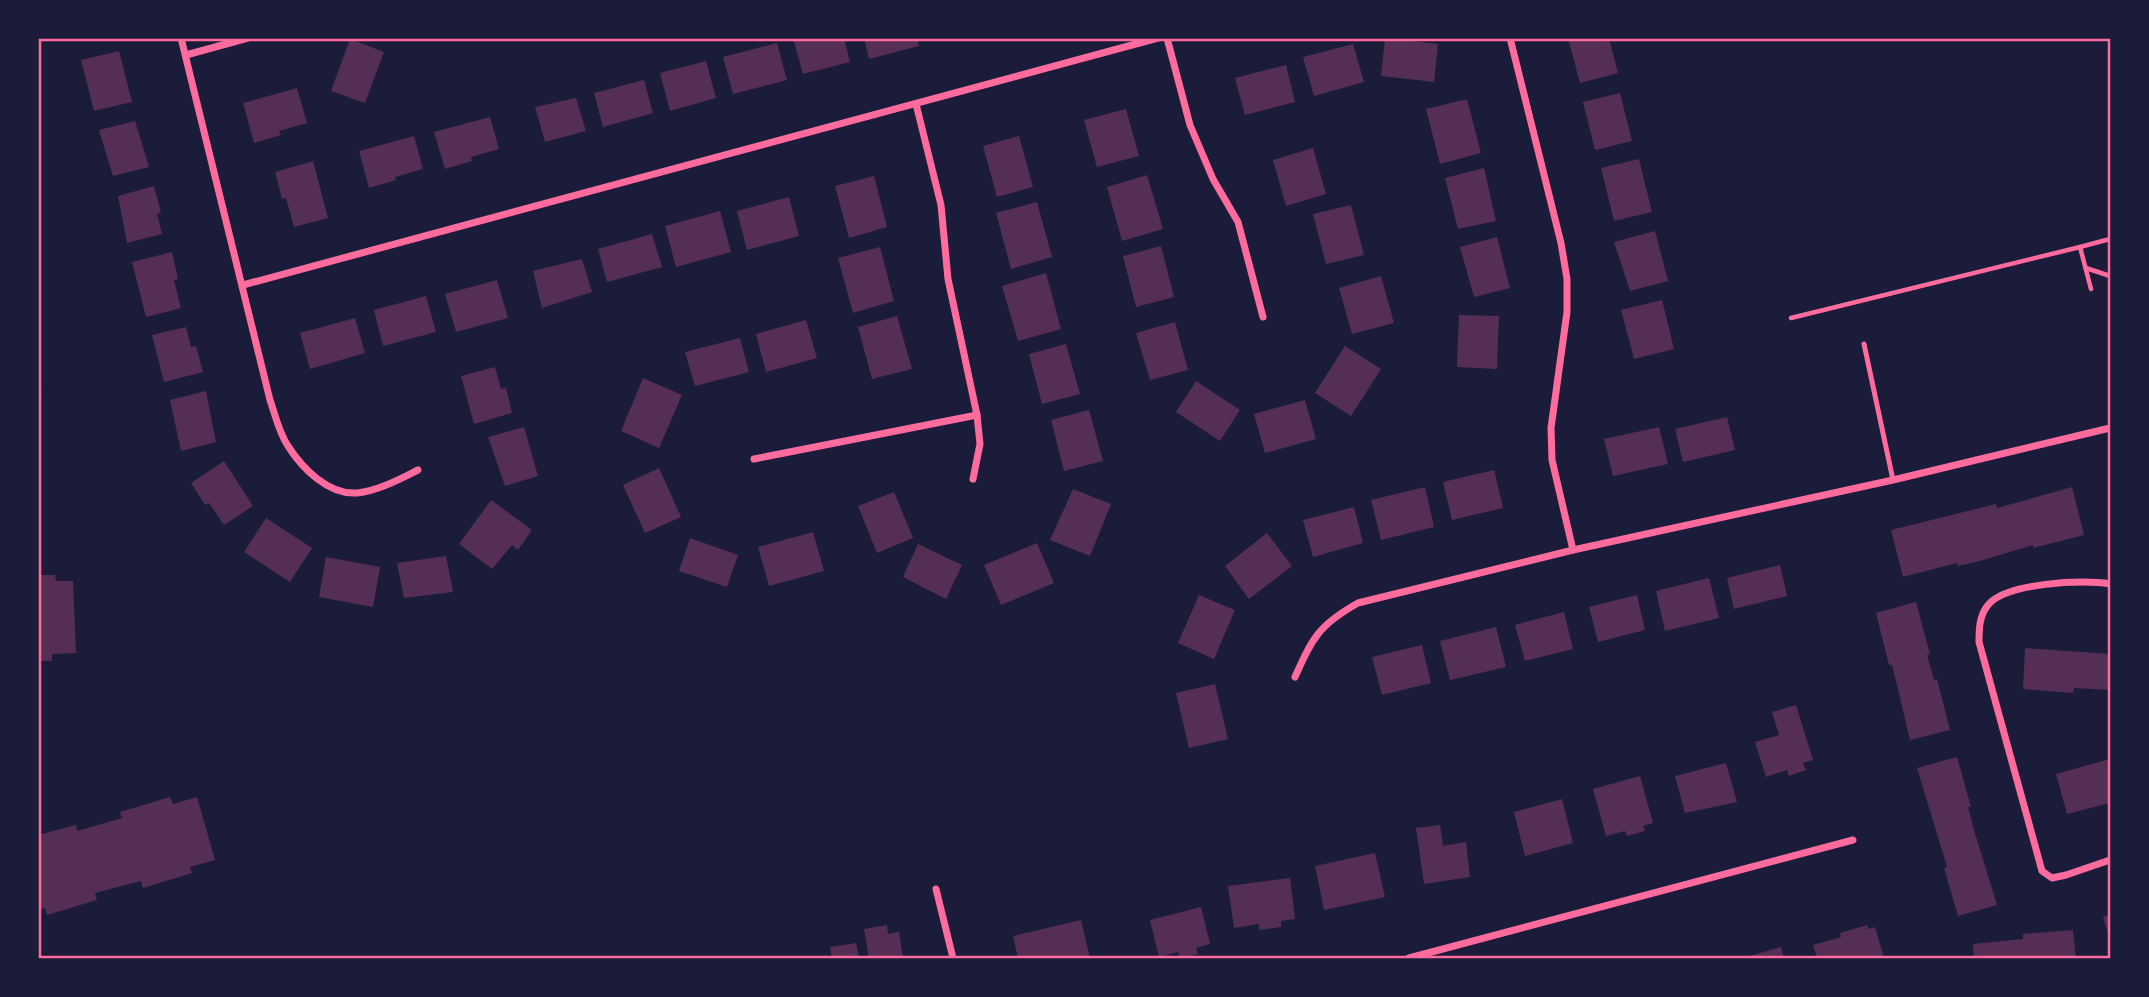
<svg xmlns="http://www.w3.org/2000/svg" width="2149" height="997" font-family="Helvetica,sans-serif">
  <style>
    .building { fill: #542f53 }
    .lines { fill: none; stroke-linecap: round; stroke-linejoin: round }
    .path { stroke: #ff6b9d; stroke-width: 4.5 }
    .service { stroke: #ff6b9d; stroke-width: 5 }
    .minor { stroke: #ff6b9d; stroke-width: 7 }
    .neatline { fill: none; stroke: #ff6b9d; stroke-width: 2.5 }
  </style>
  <rect width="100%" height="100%" fill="#1b1b3a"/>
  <g class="building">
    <polygon points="793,38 844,38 850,62 803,74"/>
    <polygon points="864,38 917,38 919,46 869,59"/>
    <polygon points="1385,38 1438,44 1434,82 1381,76"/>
    <polygon points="1568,38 1609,38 1618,73 1580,83"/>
    <polygon points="350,39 384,52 365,103 331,91"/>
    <polygon points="777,43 787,80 733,94 723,57"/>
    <polygon points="1353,44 1364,82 1314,96 1303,57"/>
    <polygon points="119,51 132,102 94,111 81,60"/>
    <polygon points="706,61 716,98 670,111 660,73"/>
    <polygon points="1286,65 1295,102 1245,115 1235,78"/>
    <polygon points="644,80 653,113 603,127 594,93"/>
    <polygon points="297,88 307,123 279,131 281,135 254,143 243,103"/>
    <polygon points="1620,93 1632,141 1595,150 1583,102"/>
    <polygon points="576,98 586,131 545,142 535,107"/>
    <polygon points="1467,99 1481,153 1440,164 1426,109"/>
    <polygon points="1126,109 1139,156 1097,167 1084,120"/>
    <polygon points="490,117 499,149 471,157 472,161 445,169 434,132"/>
    <polygon points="135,121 149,167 113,176 99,130"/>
    <polygon points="414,136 423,169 395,177 396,180 369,188 359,151"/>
    <polygon points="1019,136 1033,187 997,197 983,146"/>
    <polygon points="1313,148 1326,194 1286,206 1273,160"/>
    <polygon points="1639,159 1652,212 1614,221 1601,168"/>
    <polygon points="313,161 328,218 294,227 286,198 282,199 275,172"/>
    <polygon points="1484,168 1496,221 1458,229 1445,178"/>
    <polygon points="1147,175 1163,229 1122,241 1107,187"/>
    <polygon points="874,176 887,227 849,238 835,186"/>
    <polygon points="154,186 161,212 157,214 162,234 127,243 118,196"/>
    <polygon points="789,197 799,236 747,250 737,211"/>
    <polygon points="1037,202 1052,257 1011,269 996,213"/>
    <polygon points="1351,205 1364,255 1326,264 1313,214"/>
    <polygon points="720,211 731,252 676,267 665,226"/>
    <polygon points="1655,231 1668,281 1630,291 1614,242"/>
    <polygon points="652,234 662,267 607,282 598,249"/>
    <polygon points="1497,237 1510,288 1474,297 1460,247"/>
    <polygon points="1161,246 1174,297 1136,307 1123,256"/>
    <polygon points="880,247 894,301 853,313 838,258"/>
    <polygon points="172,252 178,279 174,280 181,308 146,317 132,262"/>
    <polygon points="582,259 592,292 542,308 533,271"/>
    <polygon points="1046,273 1061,329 1018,341 1002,286"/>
    <polygon points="1381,276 1394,323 1352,334 1339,288"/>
    <polygon points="497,280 508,318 456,332 445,294"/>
    <polygon points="426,296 436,332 383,346 374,310"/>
    <polygon points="1662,300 1674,349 1634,359 1621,310"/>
    <polygon points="1459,315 1499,316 1497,369 1457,367"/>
    <polygon points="897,316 912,369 872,379 858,327"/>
    <polygon points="355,318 365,353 310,369 300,333"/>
    <polygon points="806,320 817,358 766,372 756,334"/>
    <polygon points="1175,322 1188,370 1150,380 1136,333"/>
    <polygon points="186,327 191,347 196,346 203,372 164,382 152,335"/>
    <polygon points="740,338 749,372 695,386 685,352"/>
    <polygon points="1066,344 1080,394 1042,404 1029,354"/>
    <polygon points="1345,346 1381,369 1351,416 1315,393"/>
    <polygon points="495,367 501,389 506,388 512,413 474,424 461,376"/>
    <polygon points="643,378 682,395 659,448 621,431"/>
    <polygon points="1196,381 1240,410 1220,441 1176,412"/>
    <polygon points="38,391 42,391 40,410 38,410"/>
    <polygon points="206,391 216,442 181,451 170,400"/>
    <polygon points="1305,400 1316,439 1265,453 1254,414"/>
    <polygon points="1089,410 1103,461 1064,471 1051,420"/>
    <polygon points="1727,417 1735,450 1683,462 1675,429"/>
    <polygon points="524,427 538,476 505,486 488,437"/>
    <polygon points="1659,427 1668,464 1613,476 1604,439"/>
    <polygon points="224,461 253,506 224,525 209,503 205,505 191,483"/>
    <polygon points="659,468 681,517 645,533 623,485"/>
    <polygon points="1494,470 1503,508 1452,520 1443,482"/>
    <polygon points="1425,487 1434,527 1381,540 1371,500"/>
    <polygon points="2072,487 2084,535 2033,548 2033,545 1980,561 1958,566 1957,563 1903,577 1891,530 1996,504 1997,508"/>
    <polygon points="1073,489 1111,504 1090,556 1050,540"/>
    <polygon points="894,492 913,538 877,553 858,506"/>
    <polygon points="491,500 532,530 518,550 512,545 492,569 459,544"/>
    <polygon points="1354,507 1363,543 1313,557 1303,520"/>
    <polygon points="266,518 312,548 290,582 244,552"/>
    <polygon points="813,532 824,571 769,586 758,547"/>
    <polygon points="1267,533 1292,566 1249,599 1225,566"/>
    <polygon points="690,538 738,555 727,587 679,571"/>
    <polygon points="1037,543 1054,583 1001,605 984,565"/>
    <polygon points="918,544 962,565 946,599 903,577"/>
    <polygon points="446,556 453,592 404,598 397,563"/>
    <polygon points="326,557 380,567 373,607 319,597"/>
    <polygon points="1780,565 1787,596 1734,609 1727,578"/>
    <polygon points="38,575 55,575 56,581 73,581 76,653 52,654 52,661 38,661"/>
    <polygon points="1709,578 1719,618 1665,631 1656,591"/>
    <polygon points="1199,595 1235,610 1214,659 1178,643"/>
    <polygon points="1637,595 1645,630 1598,642 1589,607"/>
    <polygon points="1916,602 1930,654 1927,655 1934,680 1937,679 1950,730 1910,740 1895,677 1892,665 1889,665 1876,613"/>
    <polygon points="1564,612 1573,649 1525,661 1515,625"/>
    <polygon points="1496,627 1506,667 1450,680 1440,641"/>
    <polygon points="1422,645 1431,683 1382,695 1372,657"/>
    <polygon points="2025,648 2110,654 2110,690 2074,688 2073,693 2023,689"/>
    <polygon points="1215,684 1228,739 1189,748 1176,693"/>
    <polygon points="1796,705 1813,760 1803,763 1806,770 1789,776 1787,770 1766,777 1755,742 1779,735 1772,712"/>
    <polygon points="1957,757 1971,807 1968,807 1974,830 1997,905 1958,916 1944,868 1947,867 1917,768"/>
    <polygon points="2110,759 2110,803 2067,814 2056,774"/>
    <polygon points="1726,763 1737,802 1685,813 1675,776"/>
    <polygon points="1640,776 1653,823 1643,826 1645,831 1627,836 1625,831 1606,836 1593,789"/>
    <polygon points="170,797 173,804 197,797 215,860 190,867 192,873 143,888 141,881 95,893 97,900 47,915 45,908 38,910 38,835 76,825 77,831 122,818 120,812"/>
    <polygon points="1562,799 1573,843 1525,856 1514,812"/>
    <polygon points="1440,825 1443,846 1466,842 1470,877 1424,884 1416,828"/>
    <polygon points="1375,853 1385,897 1324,910 1315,866"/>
    <polygon points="1290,878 1295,919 1281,921 1281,927 1259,930 1259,924 1234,928 1228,886"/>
    <polygon points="1201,907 1210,944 1196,948 1198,954 1180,958 1178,952 1159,957 1150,920"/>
    <polygon points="2110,915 2110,939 2103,917"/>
    <polygon points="1081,920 1090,958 1018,958 1013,936"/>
    <polygon points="887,925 888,934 899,932 903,958 869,958 864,929"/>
    <polygon points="1867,925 1868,929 1875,927 1884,958 1817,958 1813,945 1841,937 1840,933"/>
    <polygon points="2073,930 2076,958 1974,958 1973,944 2023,939 2023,934"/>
    <polygon points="856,943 859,958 832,958 830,947"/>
    <polygon points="1781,947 1784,958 1742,958"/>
  </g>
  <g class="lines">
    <g class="path">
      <polyline points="2086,268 2110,276"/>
      <polyline points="2091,289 2080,247 2110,239"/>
      <polyline points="1791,318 2080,247"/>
    </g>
    <polyline class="service" points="1864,344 1893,480"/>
    <g class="minor">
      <path d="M181 38 270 400C275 414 279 433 288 446 302 468 328 495 357 493 378 491 400 479 418 470"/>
      <polyline points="1167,38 1190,125 1213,179 1238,222 1263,317"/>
      <polyline points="1510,38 1561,243 1567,279 1567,312 1551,428 1552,460 1573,550"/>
      <polyline points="186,55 248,38"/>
      <polyline points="916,104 941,205 948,279 977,415 980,444 973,479"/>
      <polyline points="243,285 1158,38"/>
      <polyline points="754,459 977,415"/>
      <path d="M2110 584C2083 579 2006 583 1988 605 1979 616 1979 630 1979 642L2042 871 2052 878 2066 875 2110 860"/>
      <path d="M1295 677C1313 637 1319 625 1358 603L1573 550 1893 480 2110 428"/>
      <polyline points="936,889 953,958"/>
      <polyline points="1409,958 1853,840"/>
    </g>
  </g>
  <rect width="2149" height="997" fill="none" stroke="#1b1b3a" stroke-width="80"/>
  <rect x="40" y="40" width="2069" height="917" class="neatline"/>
</svg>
